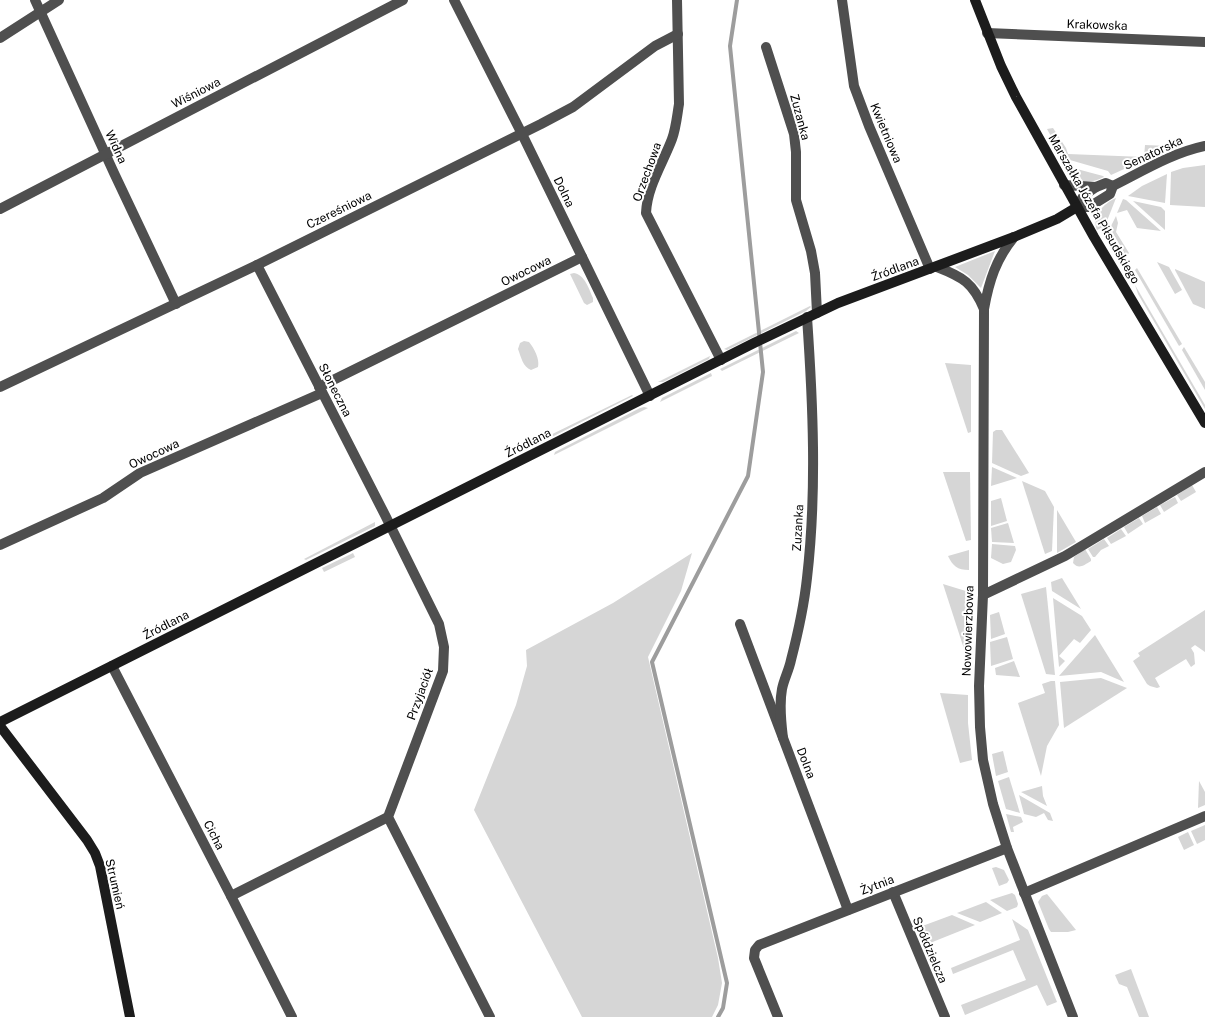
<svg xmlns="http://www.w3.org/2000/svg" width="1205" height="1017" font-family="'Public Sans',sans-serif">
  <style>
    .green { fill: #d6d6d6 }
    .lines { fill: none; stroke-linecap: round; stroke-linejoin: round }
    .stream { stroke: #9d9d9d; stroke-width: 4 }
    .street { stroke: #4f4f4f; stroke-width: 10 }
    .secondary { stroke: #1c1c1c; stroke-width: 10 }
    .labels { text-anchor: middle; stroke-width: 4; stroke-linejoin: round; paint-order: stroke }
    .street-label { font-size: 12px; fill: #000; stroke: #fff }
  </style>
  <rect width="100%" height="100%" fill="#fff"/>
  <g class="green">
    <polygon points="1053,128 1066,148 1068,154 1144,157 1145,145 1168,146 1170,148 1169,150 1144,160 1111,175 1108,171 1063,158 1047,129"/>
    <path d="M1062 165 1103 176 1104 177C1085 186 1072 183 1062 165Z"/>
    <polygon points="1205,165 1205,207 1170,205 1171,172 1183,168"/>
    <polygon points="1167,174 1165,203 1128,196 1142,186"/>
    <path d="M1116 198 1105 226 1097 230C1091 216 1104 203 1116 198Z"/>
    <polygon points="1123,199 1126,200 1161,231 1137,228 1127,210 1117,213"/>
    <polygon points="1133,201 1161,207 1165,211 1165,230"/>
    <polygon points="1116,216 1118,223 1116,232 1129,253 1126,256 1110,228"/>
    <polygon points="995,251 981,288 968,275 955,267"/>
    <polygon points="1157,262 1169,267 1182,290 1175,294"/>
    <polygon points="1137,268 1182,344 1179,346 1135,270"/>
    <polygon points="1175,269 1205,282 1205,309 1193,304 1175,270"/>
    <path d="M574 273C585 275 589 289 593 298V302L587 305 584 303 570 274Z"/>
    <polygon points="1135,285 1205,405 1205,409 1138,294"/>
    <polygon points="810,306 811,307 806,311 727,350 724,349"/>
    <polygon points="796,331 799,333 722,371 720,369"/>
    <path d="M524 341 529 342C534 348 540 359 538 367L531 370C523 367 521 357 518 349L520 343Z"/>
    <polygon points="1184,347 1205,382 1205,390 1182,350"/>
    <polygon points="710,356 709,359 663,382 658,382"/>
    <polygon points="945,363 971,365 971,432 968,433"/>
    <polygon points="711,373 712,376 660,402 662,398"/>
    <polygon points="632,395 633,396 536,445 534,443"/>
    <polygon points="644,407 648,408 554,455 555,452 640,408"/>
    <polygon points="996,430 1002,430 1029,473 1021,476 992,463 993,432"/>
    <polygon points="992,467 1017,478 991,486"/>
    <polygon points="943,472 970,472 971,540 966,541"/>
    <polygon points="1022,481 1045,491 1054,507 1052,551 1045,554"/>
    <polygon points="1192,485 1196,492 1181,501 1177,495"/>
    <polygon points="1175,497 1178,503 1164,512 1160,505"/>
    <polygon points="1001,498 1007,521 991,526 991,501"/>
    <polygon points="1157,507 1161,514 1145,523 1142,516"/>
    <polygon points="1057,510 1076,542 1057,553"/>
    <polygon points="1139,518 1143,524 1128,534 1124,527"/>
    <polygon points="375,522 375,526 306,560 304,559"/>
    <polygon points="1008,523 1014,543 992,542 991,528"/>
    <polygon points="1121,529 1126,536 1111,544 1107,538"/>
    <polygon points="1104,539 1109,546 1101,550 1095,557 1093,557 1088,549"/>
    <polygon points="992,544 1015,546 1016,550 1011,562 1003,564 991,558"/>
    <path d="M1085 549 1091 559V561C1084 565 1079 570 1073 563L1074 557Z"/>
    <path d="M969 550V570C957 570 953 566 948 556Z"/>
    <polygon points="353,553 355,557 324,572 322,568"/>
    <polygon points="692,553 681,591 648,657 718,958 722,983 718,1005 712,1017 582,1017 474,810 516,705 527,666 526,650 613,603"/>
    <polygon points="1062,578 1081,609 1052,591 1051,582"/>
    <polygon points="943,584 969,592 969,651 965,652"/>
    <polygon points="1046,587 1055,675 1046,674 1021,594"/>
    <polygon points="1053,598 1082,616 1091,630 1080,643 1074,639 1059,656 1065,661 1059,667"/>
    <polygon points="1205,610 1205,652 1195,645 1191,648 1194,653 1195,664 1191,667 1186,659 1155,678 1160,687 1157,688 1150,686 1147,684 1133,661 1140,656 1138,653"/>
    <polygon points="999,612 1005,634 991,639 990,615"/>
    <polygon points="1095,635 1124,682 1101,672 1059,676"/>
    <polygon points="1007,637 1013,659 991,666 990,642"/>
    <polygon points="1014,661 1020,677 996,675 995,668"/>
    <polygon points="1101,678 1127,688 1064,728 1060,682"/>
    <polygon points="1051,681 1055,681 1059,725 1047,746 1041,776 1018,703 1045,693 1042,684"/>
    <polygon points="940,693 968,695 968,723 972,760 960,763"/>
    <polygon points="1003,751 1008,772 996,776 992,754"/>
    <polygon points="1009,777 1020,813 1006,809 998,781"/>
    <polygon points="1199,781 1205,792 1205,805 1198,808"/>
    <polygon points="1042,786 1043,796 1047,806 1021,792"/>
    <polygon points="1019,795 1050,813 1053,821 1048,820 1044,813 1036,817 1024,814"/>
    <polygon points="1006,814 1021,817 1023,822 1013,827 1014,832 1011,832"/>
    <polygon points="1205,825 1205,840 1197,844 1191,831"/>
    <polygon points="1188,832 1194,845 1184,850 1178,837"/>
    <polygon points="996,867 1004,870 1009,880 1007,883 999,886 992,868"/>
    <polygon points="1012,893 1015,895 1018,904 1017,907 1007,911 990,900"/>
    <polygon points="1047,894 1076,930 1068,932 1051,932 1049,929 1038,902 1042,896"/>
    <polygon points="986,902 1002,913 980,922 957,913"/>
    <polygon points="952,915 975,925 925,945 917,928"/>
    <polygon points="1012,919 1028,930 1057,1002 1047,1006 1037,985 965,1015 961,1005 1026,980 1013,950 953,974 951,968 1020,940"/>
    <polygon points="1131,969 1149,1017 1139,1017 1127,987 1119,984 1115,975"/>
  </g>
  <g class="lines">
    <polyline class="stream" points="718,1017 723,1008 727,983 652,662 748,476 763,372 730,46 737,0"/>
    <g class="street">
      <polyline points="35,0 114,173 176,304"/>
      <polyline points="454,0 522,134 650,396"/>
      <path d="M677 0 679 104C677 116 676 128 672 139 663 163 647 187 646 213L721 360"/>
      <polyline points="842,0 854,86 869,126 930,269"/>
      <polyline points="987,33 1205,42"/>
      <polyline points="0,38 59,0"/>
      <polyline points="766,47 794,134 796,152 796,200 811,251 815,273 817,313"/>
      <polyline points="1064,185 1096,187"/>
      <path d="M1077 207H1089L1110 194 1113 186C1143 171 1172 153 1205 146"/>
      <polyline points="1077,207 1084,195 1096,187 1106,183 1113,186"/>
      <polyline points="0,209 403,0"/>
      <path d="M1014 237C996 259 989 281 984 309L983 595 979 686 980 727 983 760 993 804 1007 848 1073 1017"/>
      <polyline points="257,265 385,515 439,624 444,647 443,671 388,817 490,1017"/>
      <path d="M937 267C963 277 973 283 984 309"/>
      <polyline points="0,387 257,265 541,124 573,107 655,46 678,34"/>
      <polyline points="319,387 582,257"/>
      <polyline points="0,545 103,498 140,473 322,393"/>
      <polyline points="983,595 1065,556 1205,472"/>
      <polyline points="740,624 848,910"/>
      <polyline points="112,666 231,896 292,1017"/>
      <path d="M783 738C781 722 779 705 782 689 784 679 789 670 791 660 798 633 804 606 807 578 817 492 813 404 807 317"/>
      <polyline points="893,892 945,1017"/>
      <polyline points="1024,893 1205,816"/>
      <polyline points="231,896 388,817"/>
      <polyline points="778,1017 754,958 755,950 759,945 1007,848"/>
    </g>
    <g class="secondary">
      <polyline points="975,0 1001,66 1016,97 1094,237 1205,423"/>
      <polyline points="0,722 754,343 838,303 1014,237 1057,219 1077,207"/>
      <polyline points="0,726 87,840 95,853 100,866 130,1017"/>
    </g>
  </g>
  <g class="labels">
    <g class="street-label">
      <text transform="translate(1097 25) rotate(2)" y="4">Krakowska</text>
      <text transform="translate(196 93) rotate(-27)" y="4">Wiśniowa</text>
      <text transform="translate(800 117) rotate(75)" y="4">Zuzanka</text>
      <text transform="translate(886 133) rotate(67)" y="4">Kwietniowa</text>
      <text transform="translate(116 147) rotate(65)" y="4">Widna</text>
      <text transform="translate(1153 153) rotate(-25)" y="4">Senatorska</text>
      <text transform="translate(647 172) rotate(-70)" y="4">Orzechowa</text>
      <text transform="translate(564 192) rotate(64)" y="4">Dolna</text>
      <text transform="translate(1094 209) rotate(60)" y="4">Marszałka Józefa Piłsudskiego</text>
      <text transform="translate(339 210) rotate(-26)" y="4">Czereśniowa</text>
      <text transform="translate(895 269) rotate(-20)" y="4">Źródlana</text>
      <text transform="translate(526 271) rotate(-26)" y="4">Owocowa</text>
      <text transform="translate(335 390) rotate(63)" y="4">Słoneczna</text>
      <text transform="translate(528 443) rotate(-27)" y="4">Źródlana</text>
      <text transform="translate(154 454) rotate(-25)" y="4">Owocowa</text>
      <text transform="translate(798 528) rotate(-87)" y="4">Zuzanka</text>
      <text transform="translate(166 625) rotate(-27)" y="4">Źródlana</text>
      <text transform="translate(968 631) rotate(-88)" y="4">Nowowierzbowa</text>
      <text transform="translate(420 694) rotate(-70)" y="4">Przyjaciół</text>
      <text transform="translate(806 763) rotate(69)" y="4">Dolna</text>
      <text transform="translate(214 835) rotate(63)" y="4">Cicha</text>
      <text transform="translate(115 884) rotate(77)" y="4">Strumień</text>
      <text transform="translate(877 885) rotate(-21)" y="4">Żytnia</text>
      <text transform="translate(930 950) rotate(67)" y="4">Spółdzielcza</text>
    </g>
  </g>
</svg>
